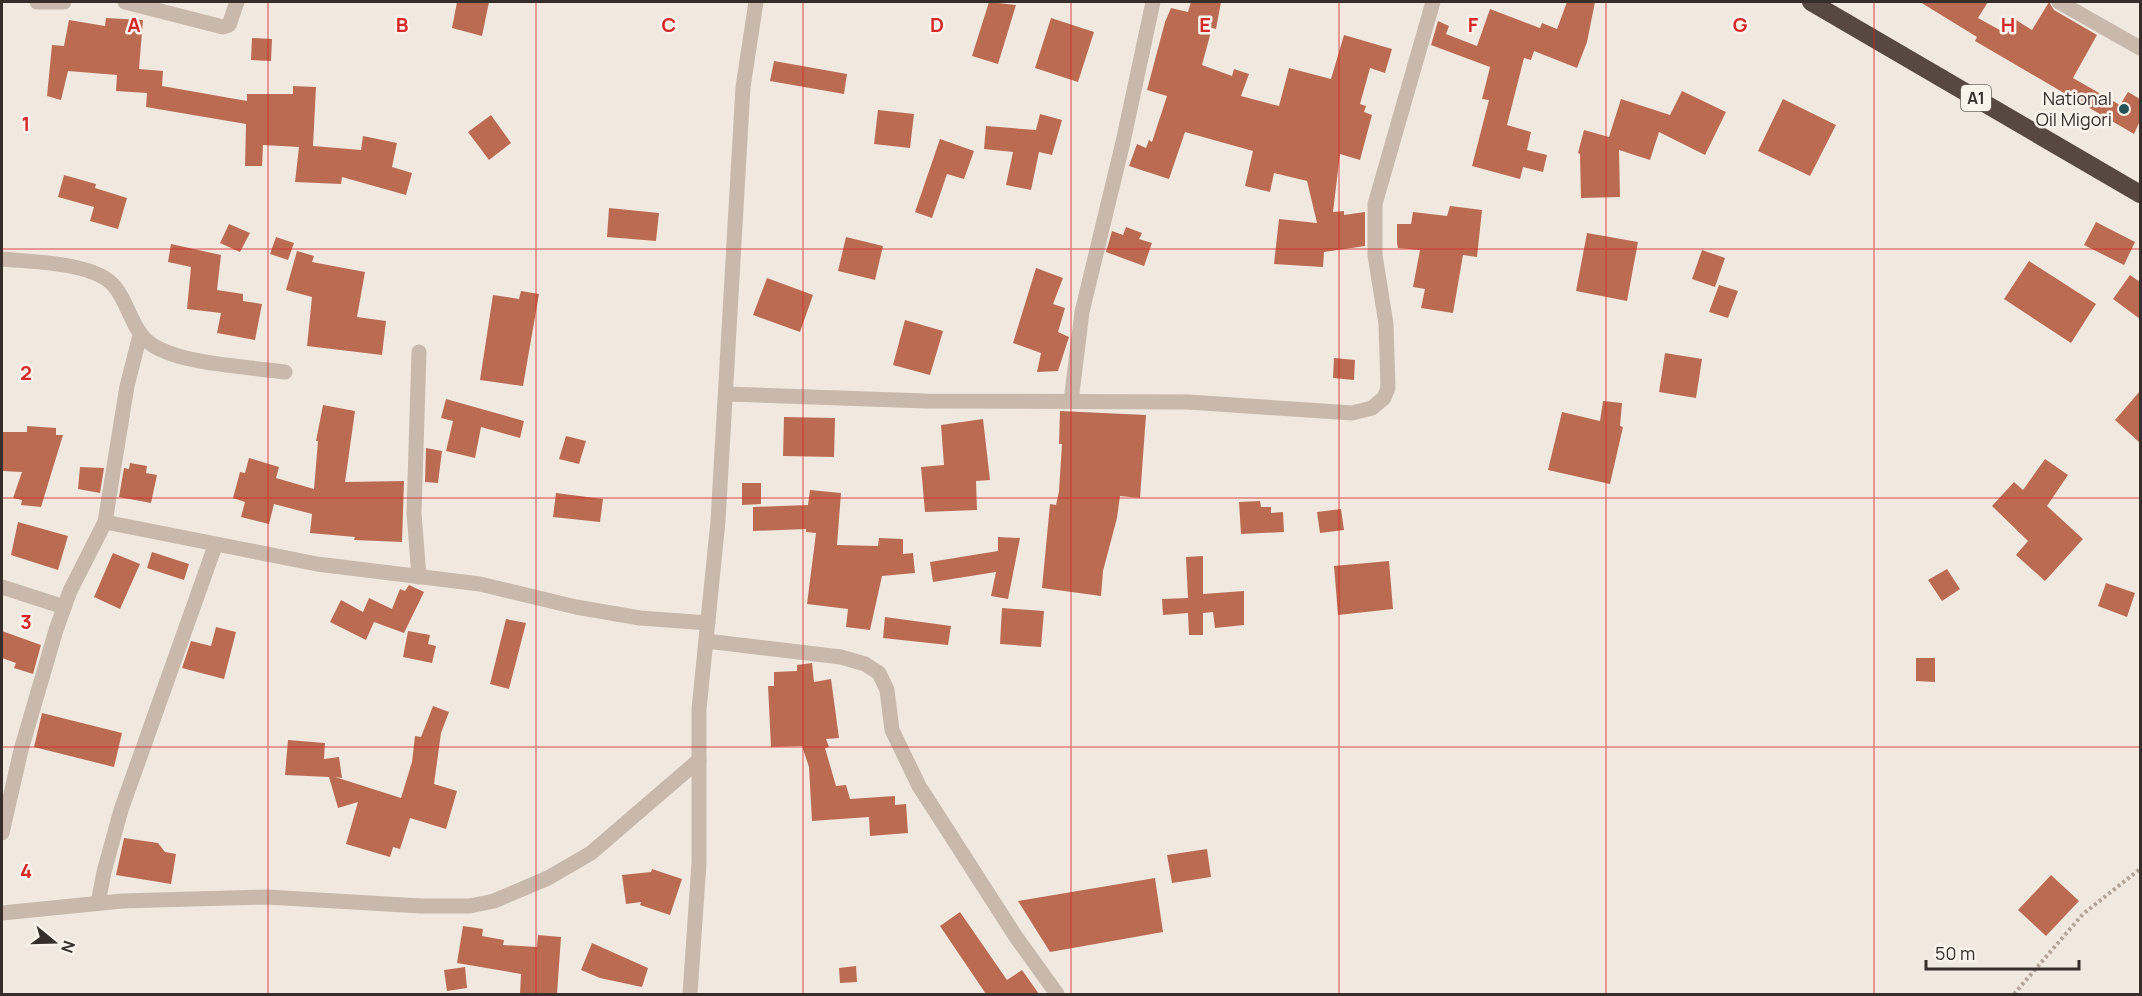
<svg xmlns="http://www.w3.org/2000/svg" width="2142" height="996" font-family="Manrope,sans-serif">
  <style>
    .building { fill: #bc6b53 }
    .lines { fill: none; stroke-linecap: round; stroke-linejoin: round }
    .path { stroke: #b4a397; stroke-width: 4; stroke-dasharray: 3 3; stroke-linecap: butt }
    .minor { stroke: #c8b9ac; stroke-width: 15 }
    .highway { stroke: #574942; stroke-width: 18 }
    .grid { fill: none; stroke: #d62828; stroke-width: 1.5; stroke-opacity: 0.55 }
    .poi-dot { fill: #235356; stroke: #f9f3ec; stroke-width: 2 }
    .labels { text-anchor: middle; stroke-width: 5; stroke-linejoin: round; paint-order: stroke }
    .shield { fill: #f9f3ec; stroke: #716965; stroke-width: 1.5 }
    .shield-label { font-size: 16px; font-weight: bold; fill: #372e2b }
    .poi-label { font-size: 18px; fill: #372e2b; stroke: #f9f3ec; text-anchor: end }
    .grid-label { font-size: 20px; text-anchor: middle; font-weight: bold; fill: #d62828; stroke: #f9f3ec; stroke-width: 5; stroke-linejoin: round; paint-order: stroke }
  </style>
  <rect width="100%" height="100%" fill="#f1e9e0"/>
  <g class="building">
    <polygon points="457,2 489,2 482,36 452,28"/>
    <polygon points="989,2 1016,5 998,64 972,56"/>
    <polygon points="1191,2 1221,2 1216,29 1212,28 1202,65 1232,76 1234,69 1249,74 1241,96 1279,106 1289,68 1331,79 1344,35 1392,49 1385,73 1370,68 1360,104 1366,106 1364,112 1372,115 1360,160 1340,154 1333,212 1344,211 1344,215 1365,212 1365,246 1324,252 1323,267 1274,264 1279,219 1317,223 1307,181 1274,173 1270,192 1245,186 1253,151 1185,132 1169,179 1129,166 1137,144 1146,148 1149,140 1152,142 1167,96 1147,90 1165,22 1171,8 1188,12"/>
    <polygon points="1567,2 1595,2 1587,42 1577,68 1534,51 1531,60 1524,58 1507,125 1531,132 1527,150 1547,155 1543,172 1523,167 1520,179 1472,166 1489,100 1482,99 1490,67 1431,45 1438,21 1449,26 1446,34 1477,46 1490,9 1540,28 1542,23 1557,29"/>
    <polygon points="1920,2 1988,2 1978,18 2007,34 2016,20 2032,30 2049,2 2054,10 2097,35 2073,78 2120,105 2128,92 2140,99 2140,121 2134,134 1975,41 1977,37"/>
    <polygon points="106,18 143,20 139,69 163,71 162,86 247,101 247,94 293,94 293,86 316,87 313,146 361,150 363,136 397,143 392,167 412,173 406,195 342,177 341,184 295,182 299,147 263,145 262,166 245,166 246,124 146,107 147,93 116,91 117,75 68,71 61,100 47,96 52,45 64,46 69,20 105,26"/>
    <polygon points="1051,18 1094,32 1078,82 1035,68"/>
    <polygon points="252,38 272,39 271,61 251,60"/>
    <polygon points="774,61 847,74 844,94 770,81"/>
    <polygon points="1682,91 1726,112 1705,155 1659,132 1650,160 1619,150 1620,197 1581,198 1580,154 1578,153 1584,130 1609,137 1621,99 1670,115"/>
    <polygon points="1783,99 1836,125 1810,176 1758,151"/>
    <polygon points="878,110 914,114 910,148 874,144"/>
    <polygon points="1040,114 1062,120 1052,155 1039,152 1031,190 1006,185 1013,152 984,149 986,126 1036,130"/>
    <polygon points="491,115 511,143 489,160 468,132"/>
    <polygon points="940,139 974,151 964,179 947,174 932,218 915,212"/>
    <polygon points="64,175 96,184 95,188 127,198 118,229 90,221 94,207 58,197"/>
    <polygon points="1450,206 1482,210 1477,257 1463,255 1453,313 1421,308 1425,289 1413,287 1420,250 1398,248 1397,243 1397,224 1411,224 1413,212 1447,216"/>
    <polygon points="609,208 659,213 656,241 607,237"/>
    <polygon points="2096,222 2135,242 2124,265 2084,245"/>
    <polygon points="229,224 250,233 240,252 220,243"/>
    <polygon points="1126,227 1142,233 1139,239 1152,243 1144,266 1106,252 1112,231 1123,235"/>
    <polygon points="1587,233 1638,242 1627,301 1576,291"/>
    <polygon points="276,237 294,243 288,260 270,254"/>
    <polygon points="846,237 883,246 875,280 838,271"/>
    <polygon points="171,244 221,255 217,290 243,294 243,301 262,304 255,340 217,333 221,313 187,309 191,267 168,262"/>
    <polygon points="1702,250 1725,258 1715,287 1692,279"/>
    <polygon points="297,251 314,256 312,262 365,272 357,317 386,321 382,355 307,346 312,297 286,290"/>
    <polygon points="2029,261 2096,304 2071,343 2004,299"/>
    <polygon points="1036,268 1063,278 1053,304 1065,308 1058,332 1069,337 1058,371 1037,372 1041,353 1013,343"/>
    <polygon points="2130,275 2140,282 2140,319 2113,299"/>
    <polygon points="767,278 813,295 800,332 753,315"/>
    <polygon points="1719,285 1738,291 1728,318 1709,312"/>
    <polygon points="521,291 539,294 523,386 480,380 493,295 519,299"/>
    <polygon points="905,320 943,331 930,375 893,365"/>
    <polygon points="1665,353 1702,359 1696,398 1659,392"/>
    <polygon points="1334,358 1355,360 1354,380 1333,378"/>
    <polygon points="2140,391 2140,443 2115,420"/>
    <polygon points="446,399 524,421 520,438 481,427 475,458 446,451 453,421 441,418"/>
    <polygon points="1603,401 1622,403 1620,426 1623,427 1610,484 1548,470 1562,412 1600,421"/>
    <polygon points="323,405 355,411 345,482 404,481 402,542 354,540 355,537 310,533 312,514 274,504 269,524 241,517 245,502 233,498 240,472 245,473 249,458 279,467 276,478 314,489 318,441 316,441"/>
    <polygon points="1060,411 1146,415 1140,498 1120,496 1117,518 1103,571 1101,596 1042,588 1050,504 1056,505 1059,491 1062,444 1059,444"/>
    <polygon points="784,417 835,418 834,457 783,456"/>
    <polygon points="983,419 990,480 976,481 977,510 925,512 921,467 944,465 941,425"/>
    <polygon points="27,426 56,428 56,435 63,435 41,507 21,505 22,500 13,498 22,472 2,471 2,432 27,432"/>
    <polygon points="566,436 586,441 579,464 559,459"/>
    <polygon points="426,448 442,451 438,483 425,482"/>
    <polygon points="2045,459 2068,475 2047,506 2083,539 2045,581 2016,555 2028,541 1992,506 2014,482 2023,490"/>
    <polygon points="130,463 147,466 146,473 157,475 151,503 119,497 124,468 129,469"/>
    <polygon points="80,467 104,468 100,493 78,489"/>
    <polygon points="742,483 761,483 761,504 742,505"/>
    <polygon points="810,490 841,493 837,545 878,546 879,538 903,539 903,554 913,553 915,573 882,576 870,630 846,627 848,609 807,604 816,533 806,532 806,529 753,531 753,507 808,505"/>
    <polygon points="556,493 603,499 600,522 553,517"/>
    <polygon points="1260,501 1261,507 1271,507 1271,513 1283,512 1284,532 1241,534 1239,502"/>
    <polygon points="1341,509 1344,530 1320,533 1317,512"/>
    <polygon points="18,522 68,536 58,570 11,555"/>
    <polygon points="998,537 1020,538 1008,599 991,596 996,572 933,582 930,562 998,551"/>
    <polygon points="152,552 189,564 184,580 147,568"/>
    <polygon points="113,553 140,564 120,609 94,597"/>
    <polygon points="1203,556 1203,594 1244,591 1244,625 1215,628 1213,612 1203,613 1203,635 1189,635 1188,613 1163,615 1162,599 1188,598 1186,557"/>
    <polygon points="1389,561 1393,609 1338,615 1334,566"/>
    <polygon points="1947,569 1960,589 1942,601 1928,580"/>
    <polygon points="2106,583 2135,593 2127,617 2098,606"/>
    <polygon points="409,585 424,592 404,633 374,622 366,640 330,622 341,600 363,612 369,598 392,609 400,589 405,591"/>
    <polygon points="1002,608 1044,611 1041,647 1000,644"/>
    <polygon points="885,617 951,626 948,645 883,638"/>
    <polygon points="506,619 526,623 509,689 490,684"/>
    <polygon points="216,627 236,632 224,679 182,668 191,641 211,646"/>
    <polygon points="2,631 41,645 33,674 14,668 16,663 2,658"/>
    <polygon points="408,631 430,635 428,644 436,646 432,663 403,657"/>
    <polygon points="1916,658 1935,658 1935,682 1916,681"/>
    <polygon points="812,663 814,682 831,679 839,738 826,739 829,747 825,748 836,786 846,785 850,799 895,796 895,805 906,804 908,833 870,836 869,817 812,821 809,767 802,746 771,747 768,686 774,686 774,672 797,671 797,665"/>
    <polygon points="433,706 449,712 441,733 434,784 457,791 446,829 410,818 400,849 393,847 390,857 346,844 358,802 338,808 329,777 285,775 288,740 325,743 324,759 339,757 342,778 335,777 401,798 412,762 415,736 421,737"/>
    <polygon points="42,713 122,733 114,767 34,747"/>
    <polygon points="124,838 158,843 165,852 176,854 171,884 116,875"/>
    <polygon points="1207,849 1211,877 1172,883 1167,855"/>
    <polygon points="652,869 682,879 670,915 640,905 641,902 626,904 622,875 651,872"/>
    <polygon points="2051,875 2079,901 2046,936 2018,910"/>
    <polygon points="1155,878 1163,932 1050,952 1018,901"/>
    <polygon points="960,912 1007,980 1022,970 1039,994 986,994 940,926"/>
    <polygon points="463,926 483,929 482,936 504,940 503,945 537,947 538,935 561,937 557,994 520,994 521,974 457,963"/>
    <polygon points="592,943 648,968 642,987 600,978 581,970"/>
    <polygon points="856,966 857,982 840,983 839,968"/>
    <polygon points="465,967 467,988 447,991 444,970"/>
  </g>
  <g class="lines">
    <polyline class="path" points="2014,994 2083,914 2140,869"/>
    <g class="minor">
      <polyline points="37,2 64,2"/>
      <polyline points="125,2 223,27 229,25 237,2"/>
      <polyline points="2059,2 2140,48"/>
      <path d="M2 259C31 262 96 262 115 287 129 304 132 331 151 344 179 364 249 367 285 372"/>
      <polyline points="727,394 925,401 1188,402 1352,413 1372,408 1384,398 1388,388 1386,324 1375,255 1375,204 1433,2"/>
      <polyline points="1071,401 1082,312 1123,142 1153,2"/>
      <polyline points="105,522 317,564 480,584 576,607 640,618 708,623"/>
      <polyline points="419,577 414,513 419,352"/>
      <polyline points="2,587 64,607"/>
      <polyline points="706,641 841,657 865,664 879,673 887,690 892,730 919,786 1016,937 1057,994"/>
      <polyline points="2,833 21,750 56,630 70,591 105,522 127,386 140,335"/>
      <polyline points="98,903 104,872 121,810 215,546"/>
      <polyline points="2,913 122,901 192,899 267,897 421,906 470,906 494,901 548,878 591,853 699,760"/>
      <polyline points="690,994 699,863 699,709 718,521 743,87 756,2"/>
    </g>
    <polyline class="highway" points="1811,2 2140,194"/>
  </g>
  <path class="grid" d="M268 2V994M536 2V994M803 2V994M1071 2V994M1339 2V994M1606 2V994M1874 2V994M2 249H2140M2 498H2140M2 747H2140"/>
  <circle class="poi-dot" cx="2124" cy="109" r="6"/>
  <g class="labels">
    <rect class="shield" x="1961" y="85" width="30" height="26" rx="4.5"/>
    <g class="shield-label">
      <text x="1976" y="104">A1</text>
    </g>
    <g class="poi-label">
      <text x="2112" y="105">National<tspan x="2112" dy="21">Oil Migori</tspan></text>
    </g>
  </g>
  <g class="grid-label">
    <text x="134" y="32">A</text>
    <text x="402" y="32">B</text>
    <text x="669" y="32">C</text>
    <text x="937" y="32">D</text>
    <text x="1205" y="32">E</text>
    <text x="1473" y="32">F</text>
    <text x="1740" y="32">G</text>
    <text x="2008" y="32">H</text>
    <text x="26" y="131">1</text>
    <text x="26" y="380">2</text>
    <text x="26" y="629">3</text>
    <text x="26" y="878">4</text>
  </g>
  <rect width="2142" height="996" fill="none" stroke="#372e2b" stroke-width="6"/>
  <g transform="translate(54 942) rotate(109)" stroke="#f9f3ec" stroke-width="4.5" paint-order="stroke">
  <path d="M0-4.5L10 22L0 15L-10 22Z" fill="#372e2b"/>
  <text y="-9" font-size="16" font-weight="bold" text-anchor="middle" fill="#372e2b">N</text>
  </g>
  <path d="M1926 960v9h153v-9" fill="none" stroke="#372e2b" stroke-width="3"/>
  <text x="1935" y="960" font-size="18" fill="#372e2b" stroke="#f9f3ec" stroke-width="4.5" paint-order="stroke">50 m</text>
</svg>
